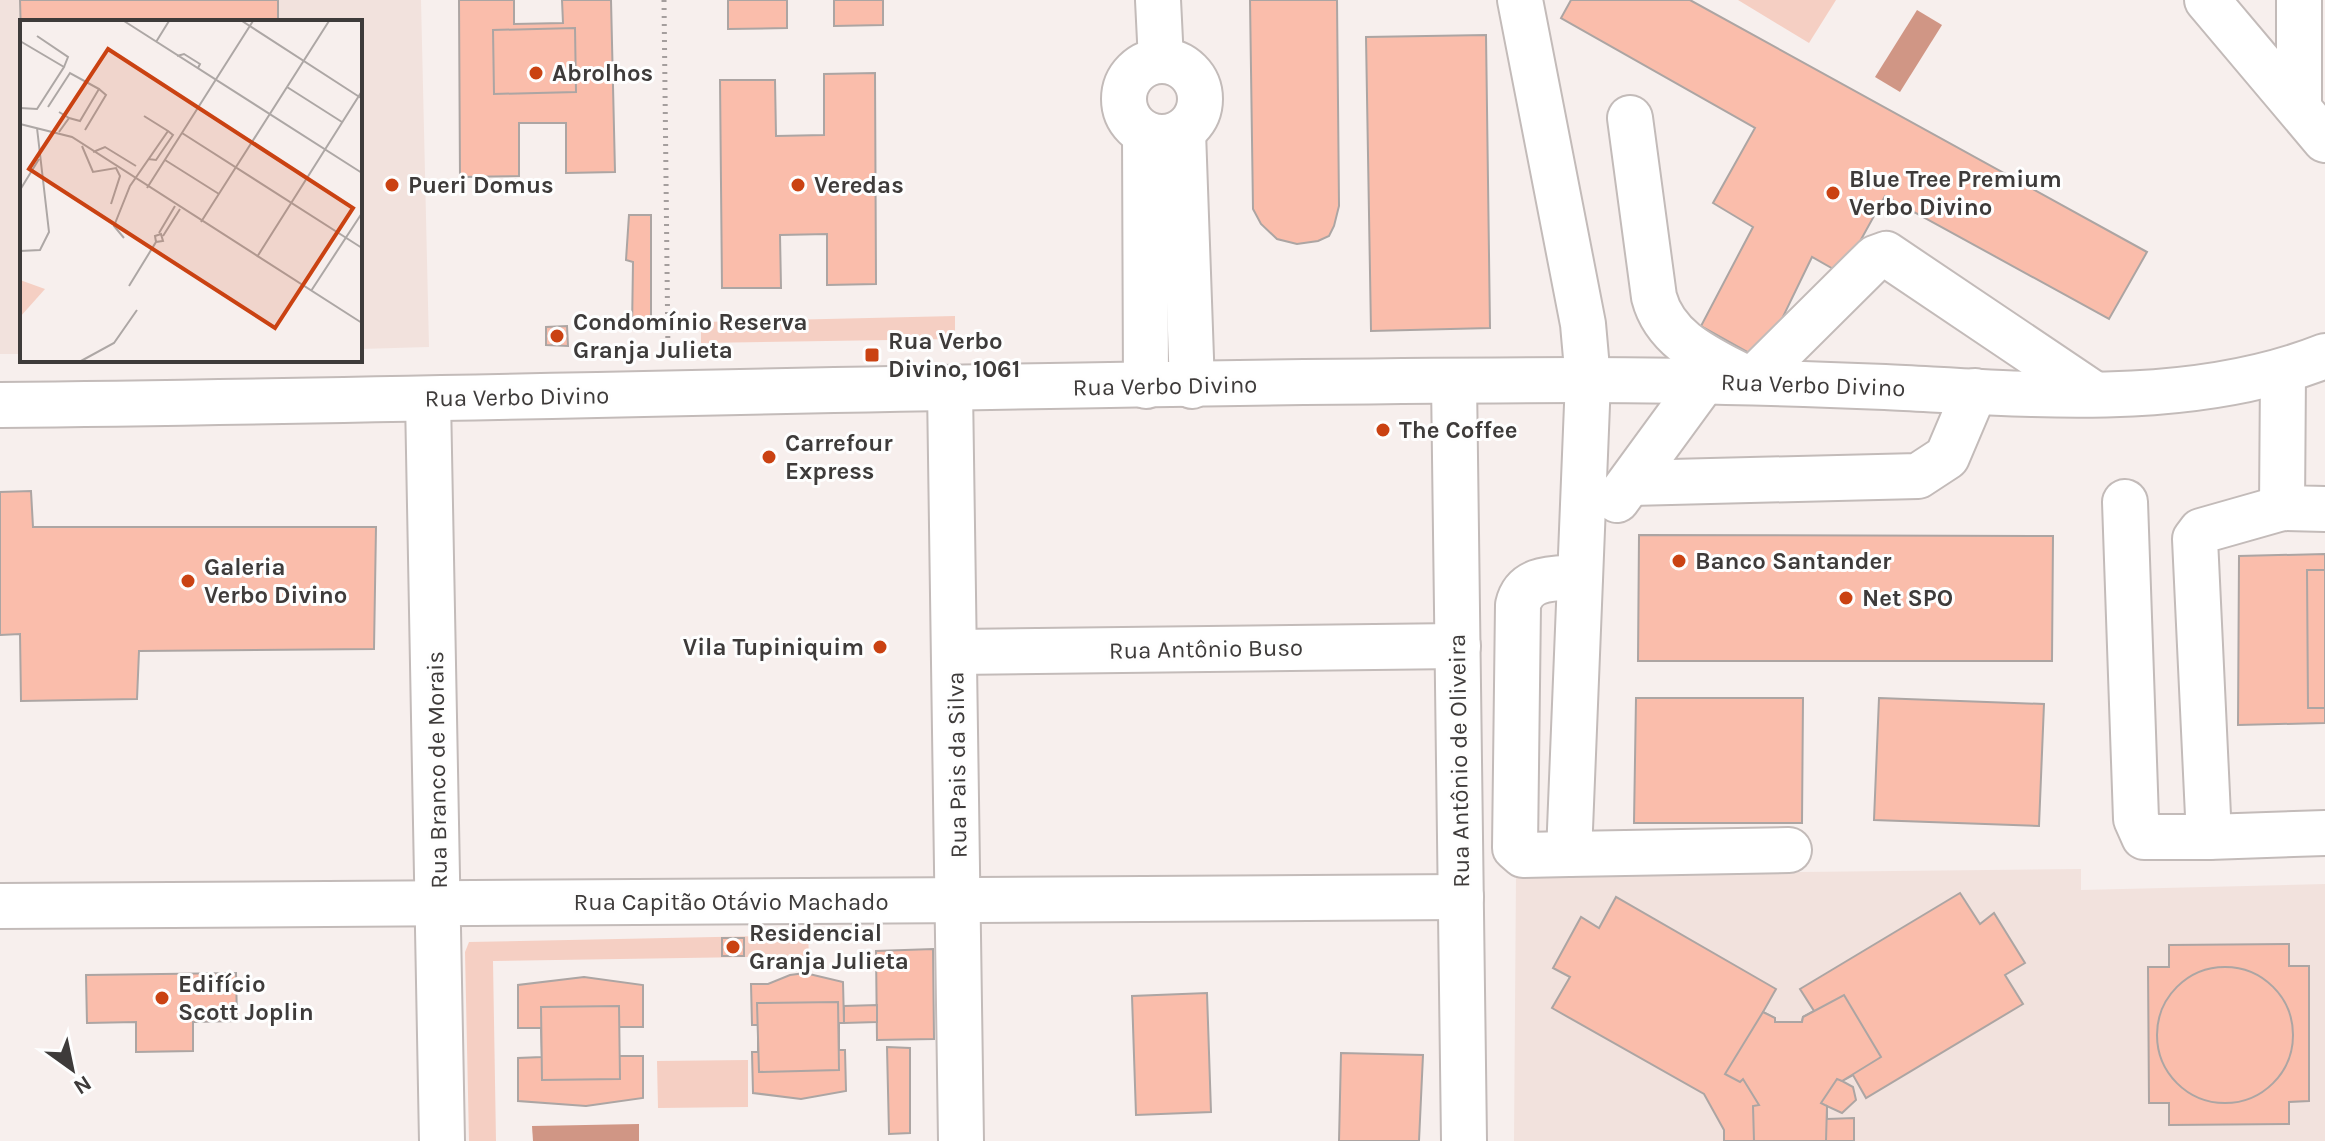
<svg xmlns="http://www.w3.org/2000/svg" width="2325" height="1141" font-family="Karla,sans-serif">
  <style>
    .built { fill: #f2e2dd }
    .green { fill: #f5cfc3 }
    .water { fill: #d09685 }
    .building { fill: #fabdab; stroke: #aca5a3; stroke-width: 2 }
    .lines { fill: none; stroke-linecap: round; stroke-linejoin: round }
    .minor-casing { stroke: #c3bbb9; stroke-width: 48 }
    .path { stroke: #a49e9d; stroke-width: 5; stroke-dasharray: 2 6; stroke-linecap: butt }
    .minor { stroke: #fff; stroke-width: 44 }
    .poi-dot { fill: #ca4212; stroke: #fefefe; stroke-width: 3 }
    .labels { text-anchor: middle; stroke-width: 6; stroke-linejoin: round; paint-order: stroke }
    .poi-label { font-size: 24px; font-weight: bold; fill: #3e3b3a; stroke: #fefefe; text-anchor: start }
    .street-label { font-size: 24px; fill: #3e3b3a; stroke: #fefefe }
    .inset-road { fill: none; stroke: #ada7a5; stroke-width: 2 }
    .view { fill: #ca4212; fill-opacity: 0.15; stroke: #ca4212; stroke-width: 4 }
    .inset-edge { fill: none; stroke: #3e3b3a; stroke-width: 4 }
  </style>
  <rect width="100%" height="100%" fill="#f7efed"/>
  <g class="built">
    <polygon points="0,0 421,0 429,347 360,349 360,22 22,22 22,354 0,354"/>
    <polygon points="2081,869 2081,890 2325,884 2325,1141 1514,1141 1516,875"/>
  </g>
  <g class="green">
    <polygon points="1738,0 1836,0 1809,43"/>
    <polygon points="955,316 955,339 701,343 701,322"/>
    <polygon points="808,935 809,956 493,961 496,1141 469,1141 465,952 469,942"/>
    <polygon points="748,1060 748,1107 658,1108 657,1061"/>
  </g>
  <g class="water">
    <polygon points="1917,10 1942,25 1900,92 1875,77"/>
    <polygon points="639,1124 639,1141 533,1141 532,1126"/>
  </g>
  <g class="building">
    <polygon points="20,0 278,0 278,22 22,22 22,73"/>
    <polygon points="459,0 514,0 514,24 563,23 562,0 611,0 615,172 566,173 566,123 519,123 519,176 460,177"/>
    <polygon points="728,0 787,0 787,28 728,29"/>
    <polygon points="834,0 883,0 883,25 834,26"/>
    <polygon points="1250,0 1337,0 1339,206 1334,226 1329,236 1318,241 1297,244 1277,239 1261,224 1253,209"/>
    <polygon points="1571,0 1690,0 2147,252 2109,319 1885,196 1842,274 1812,257 1762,360 1701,326 1753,227 1713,203 1755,128 1561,18"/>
    <polygon points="575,28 576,92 494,94 493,30"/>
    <polygon points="1486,35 1490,328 1371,331 1366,37"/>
    <polygon points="875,73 876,284 827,285 827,234 780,235 781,288 722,288 720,80 775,80 776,136 824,135 824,74"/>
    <polygon points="629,215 651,215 651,330 632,330 633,262 626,260"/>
    <polygon points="567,326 568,346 546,345 546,327"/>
    <polygon points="31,491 33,527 376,527 374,649 139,651 137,699 21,701 20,634 0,635 0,492"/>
    <polygon points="1639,535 2053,536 2052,661 1638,661"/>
    <polygon points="2325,554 2325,723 2238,725 2239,556"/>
    <polygon points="2307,570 2325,570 2325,708 2308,708"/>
    <polygon points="1636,698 1803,698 1802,823 1634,823"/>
    <polygon points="1879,698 2044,704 2039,826 1874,820"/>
    <polygon points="1960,893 1980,924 1994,913 2025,963 2005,975 2023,1004 1866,1098 1853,1075 1842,1081 1853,1087 1856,1100 1842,1113 1827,1106 1827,1119 1854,1118 1854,1141 1724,1141 1724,1130 1704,1094 1552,1008 1570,977 1553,968 1581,917 1599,928 1616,897 1776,989 1763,1012 1775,1018 1775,1022 1802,1022 1803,1017 1814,1011 1800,989"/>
    <rect x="722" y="938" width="22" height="18"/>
    <polygon points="2289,944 2289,966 2309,966 2309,1101 2289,1102 2289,1124 2169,1125 2169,1103 2149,1103 2148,967 2169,967 2169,945"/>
    <polygon points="933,949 934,1039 877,1040 876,951"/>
    <circle cx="2225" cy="1035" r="68"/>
    <polygon points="236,973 237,1021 193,1022 193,1051 136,1052 136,1022 87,1023 86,975"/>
    <polygon points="805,973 843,982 844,1023 839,1023 839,1050 845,1050 846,1091 801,1099 753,1093 752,1052 758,1052 758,1025 752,1025 751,984 768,984 790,975"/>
    <polygon points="584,977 643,985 643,1027 619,1027 619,1056 643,1056 643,1098 586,1106 518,1101 518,1058 542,1057 541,1028 518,1028 518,985"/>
    <polygon points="1207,993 1211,1112 1136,1115 1132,996"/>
    <polygon points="1844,995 1881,1057 1842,1081 1837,1079 1821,1103 1827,1106 1826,1141 1754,1141 1753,1106 1759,1105 1743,1079 1740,1082 1725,1074 1763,1012 1775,1018 1775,1022 1802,1022 1803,1017"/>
    <polygon points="838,1002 839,1070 759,1072 757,1003"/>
    <polygon points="877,1005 877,1022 844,1023 844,1006"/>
    <polygon points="619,1006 620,1079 542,1080 541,1007"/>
    <polygon points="887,1047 910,1048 910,1133 889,1134"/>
    <polygon points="1341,1053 1423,1055 1419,1141 1339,1141"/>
  </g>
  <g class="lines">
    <defs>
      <g id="minor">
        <polyline points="1158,0 1161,61"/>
        <polyline points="1520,0 1583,324 1588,380 1569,854 1789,850"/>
        <polyline points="2207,0 2325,140"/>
        <polyline points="2299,0 2299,107"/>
        <circle cx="1162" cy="99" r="38"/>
        <path d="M1630 118 1654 297C1666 343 1713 360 1751 381L1875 258 1886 254 2091 392"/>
        <polyline points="1183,132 1192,386"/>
        <polyline points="1145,134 1146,386"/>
        <polyline points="2283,373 2282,508 2325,509"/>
        <polyline points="1454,381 1464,1141"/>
        <polyline points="950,389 961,1141"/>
        <polyline points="428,399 442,1141"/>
        <path d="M0 405C527 400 1054 381 1581 380 1682 380 1784 383 1885 387 2030 394 2189 410 2325 356"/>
        <polyline points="1631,483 1918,476 1947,457 1975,391"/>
        <polyline points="1617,500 1704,381"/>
        <polyline points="2125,502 2136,819 2144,837 2209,837"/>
        <polyline points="2282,508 2201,531 2195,539 2209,837 2325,833"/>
        <polyline points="955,652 1458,646"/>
        <path d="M1569 854 1523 855 1515 848 1518 605C1525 575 1556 579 1580 577"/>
        <polyline points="0,906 1461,897"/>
      </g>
    </defs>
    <use href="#minor" class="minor-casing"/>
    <polyline class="path" points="664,0 668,355"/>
    <use href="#minor" class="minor"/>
  </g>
  <g class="poi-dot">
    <circle cx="536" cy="73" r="8"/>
    <circle cx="392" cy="185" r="8"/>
    <circle cx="798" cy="185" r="8"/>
    <circle cx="1833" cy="193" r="8"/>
    <circle cx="557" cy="336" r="8"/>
    <rect x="864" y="347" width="16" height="16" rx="4"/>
    <circle cx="1383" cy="430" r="8"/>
    <circle cx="769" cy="457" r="8"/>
    <circle cx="1679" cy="561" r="8"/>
    <circle cx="188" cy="581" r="8"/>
    <circle cx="1846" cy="598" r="8"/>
    <circle cx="880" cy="647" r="8"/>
    <circle cx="733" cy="947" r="8"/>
    <circle cx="162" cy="998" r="8"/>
  </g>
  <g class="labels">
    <g class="poi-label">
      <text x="552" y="81">Abrolhos</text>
      <text x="1849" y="187">Blue Tree Premium<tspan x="1849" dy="28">Verbo Divino</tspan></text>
      <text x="408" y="193">Pueri Domus</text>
      <text x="814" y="193">Veredas</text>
      <text x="573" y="330">Condomínio Reserva<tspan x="573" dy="28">Granja Julieta</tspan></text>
      <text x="888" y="349">Rua Verbo<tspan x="888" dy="28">Divino, 1061</tspan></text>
      <text x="1399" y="438">The Coffee</text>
      <text x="785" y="451">Carrefour<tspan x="785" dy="28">Express</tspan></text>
      <text x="1695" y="569">Banco Santander</text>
      <text x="204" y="575">Galeria<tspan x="204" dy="28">Verbo Divino</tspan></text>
      <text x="1862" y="606">Net SPO</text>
      <text x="864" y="655" text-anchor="end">Vila Tupiniquim</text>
      <text x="749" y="941">Residencial<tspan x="749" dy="28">Granja Julieta</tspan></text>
      <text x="178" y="992">Edifício<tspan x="178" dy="28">Scott Joplin</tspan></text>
    </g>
    <g class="street-label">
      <text transform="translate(1813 385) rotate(2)" y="8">Rua Verbo Divino</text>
      <text transform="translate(1165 386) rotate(-1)" y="8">Rua Verbo Divino</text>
      <text transform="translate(517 397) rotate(-1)" y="8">Rua Verbo Divino</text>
      <text transform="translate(1206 649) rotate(-1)" y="8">Rua Antônio Buso</text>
      <text transform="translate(1459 761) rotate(-91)" y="8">Rua Antônio de Oliveira</text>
      <text transform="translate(957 765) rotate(-91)" y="8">Rua Pais da Silva</text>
      <text transform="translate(437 770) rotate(-91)" y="8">Rua Branco de Morais</text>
      <text x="731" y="910">Rua Capitão Otávio Machado</text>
    </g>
  </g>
  <g transform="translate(20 20)">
    <rect width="342" height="342" fill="#f7efed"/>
    <path d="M0 260 25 269 0 297Z" fill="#f5cfc3"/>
    <path class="inset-road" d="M104 1 342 153M222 1 341 78M17 16 48 37 44 47M0 21 44 47 17 89 0 88M136 22 149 1M157 36 164 34 180 44 178 48M267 67 322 102M28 87 50 53 79 69 60 101 49 98M39 92 49 98 39 112M0 104 52 117 342 303M65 110 86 75 79 69M162 113 342 228M62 126 73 152 96 148 100 156 91 184M73 132 85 127 116 146M128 139 136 140 153 115 148 111M145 140 199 174M127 168 233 1M0 170 19 139M181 202 309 1M139 213 155 186M143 216 160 189M104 218 94 206 110 166 148 111 124 96M0 231 20 230 29 212 17 108M237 237 342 71M109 266 136 222 143 221 141 214 135 216 136 222M291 271 342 193M61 341 94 323 117 290"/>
    <path class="view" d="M88 29 333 188 255 308 9 149Z"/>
    <rect width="342" height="342" class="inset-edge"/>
  </g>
  <g transform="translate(72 1069) rotate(147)" stroke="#fefefe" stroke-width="6" paint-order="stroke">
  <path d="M0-6L14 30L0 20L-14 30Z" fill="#3e3b3a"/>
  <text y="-12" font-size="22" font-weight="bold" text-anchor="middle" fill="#3e3b3a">N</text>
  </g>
</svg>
